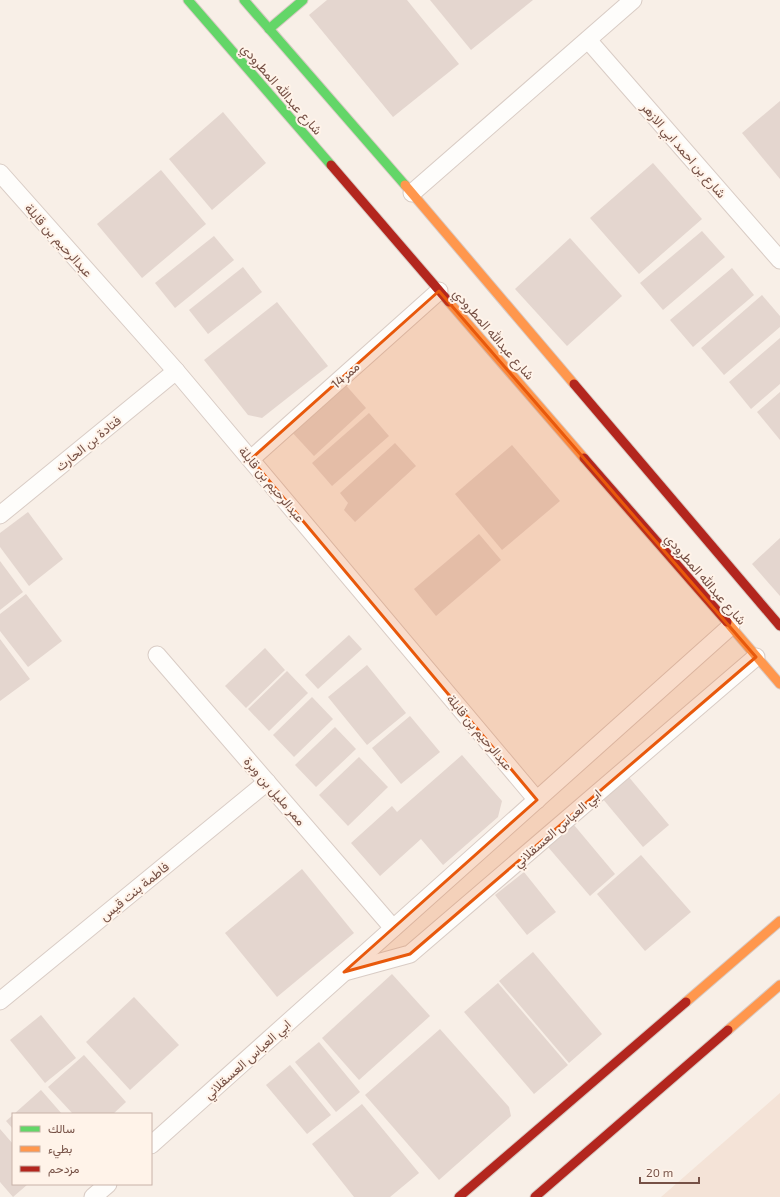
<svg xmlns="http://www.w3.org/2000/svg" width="780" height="1197" font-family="'Exo 2',Vazirmatn,sans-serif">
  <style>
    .residential { fill: #f4e3d7 }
    .building { fill: #e4d6cf }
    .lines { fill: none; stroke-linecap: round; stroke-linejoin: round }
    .street-casing { stroke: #d9ccc5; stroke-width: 19 }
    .fast-casing { stroke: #d8cac4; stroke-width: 11 }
    .slow-casing { stroke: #d8cac4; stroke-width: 11 }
    .jam-casing { stroke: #d8cac4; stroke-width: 11 }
    .street { stroke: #fefdfb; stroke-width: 17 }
    .fast { stroke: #63d668; stroke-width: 9 }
    .slow { stroke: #ff974d; stroke-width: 9 }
    .jam { stroke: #b3261e; stroke-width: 9 }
    .marked { fill: #e8590c; fill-opacity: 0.2; stroke: #e8590c; stroke-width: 3; stroke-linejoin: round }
    .labels { text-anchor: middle; stroke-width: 4; stroke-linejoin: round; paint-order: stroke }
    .street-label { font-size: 13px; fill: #765146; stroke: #fff3e9 }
  </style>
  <rect width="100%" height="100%" fill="#f8efe7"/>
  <polygon class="residential" points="780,1093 780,1197 661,1197"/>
  <g class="building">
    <polygon points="327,0 407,0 459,64 393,117 309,15"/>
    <polygon points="430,0 533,0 471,50"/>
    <polygon points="780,101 780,179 742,133"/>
    <polygon points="223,112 266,163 212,210 169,159"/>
    <polygon points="653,163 702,219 639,274 590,218"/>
    <polygon points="161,170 206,224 142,278 97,224"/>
    <polygon points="702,231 725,257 663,310 640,283"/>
    <polygon points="214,236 234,260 175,308 155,283"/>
    <polygon points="570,238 622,296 567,346 515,289"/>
    <polygon points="243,267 262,292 208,334 189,310"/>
    <polygon points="732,268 754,295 693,347 670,320"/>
    <polygon points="762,295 780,316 780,327 724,375 701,348"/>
    <polygon points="277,302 328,366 262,418 248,415 204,360"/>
    <polygon points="780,338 780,384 751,409 729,382"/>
    <polygon points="343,382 366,408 314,456 290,430"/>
    <polygon points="780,392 780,440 757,412"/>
    <polygon points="369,413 389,436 332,486 312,463"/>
    <polygon points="395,443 416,466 355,522 344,510 348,503 340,493"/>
    <polygon points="512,445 560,501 502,550 455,494"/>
    <polygon points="28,512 63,559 29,586 0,547 0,533"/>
    <polygon points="479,534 501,560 436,616 414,589"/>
    <polygon points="780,538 780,596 752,564"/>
    <polygon points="0,561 23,592 0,610"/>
    <polygon points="26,594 62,641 28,667 0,631 0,614"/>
    <polygon points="349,635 362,649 318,689 305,675"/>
    <polygon points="0,639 30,679 0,701"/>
    <polygon points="265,648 285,670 246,708 225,686"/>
    <polygon points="367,665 406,713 367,745 328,697"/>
    <polygon points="287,671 308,693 269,731 248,709"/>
    <polygon points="312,697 333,719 294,757 273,735"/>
    <polygon points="410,716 440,752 401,784 372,748"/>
    <polygon points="335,727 356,749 316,787 295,765"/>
    <polygon points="462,755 502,801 498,817 443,865 421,839 380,876 351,843 392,806 397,812"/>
    <polygon points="359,757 388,787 348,826 319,795"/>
    <polygon points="628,776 669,825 643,847 602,798"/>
    <polygon points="574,825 615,874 590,896 548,847"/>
    <polygon points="641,855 691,912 645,951 597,894"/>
    <polygon points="302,869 354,933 277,997 225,933"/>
    <polygon points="524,872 556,912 527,935 495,895"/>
    <polygon points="533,952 602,1034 569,1063 499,981"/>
    <polygon points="392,974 430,1016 359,1080 322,1038"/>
    <polygon points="498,983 568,1065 534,1094 464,1012"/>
    <polygon points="134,997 179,1045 130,1090 86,1042"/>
    <polygon points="41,1015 76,1058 45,1083 10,1040"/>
    <polygon points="440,1029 509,1107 511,1116 439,1180 365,1095"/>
    <polygon points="319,1042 360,1092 336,1112 295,1062"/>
    <polygon points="84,1055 126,1102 113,1114 73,1114 48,1087"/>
    <polygon points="290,1065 331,1115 307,1134 266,1085"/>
    <polygon points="41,1090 62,1114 14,1114"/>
    <polygon points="362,1104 419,1173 390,1197 354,1197 312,1144"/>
    <polygon points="13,1115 13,1129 6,1121"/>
    <polygon points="0,1129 13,1144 13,1184 28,1184 13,1197 0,1182"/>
  </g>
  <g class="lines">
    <defs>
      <g id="street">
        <polyline points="588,40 780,260"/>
        <polyline points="0,173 176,371 537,800"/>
        <polyline points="412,193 633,0"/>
        <polyline points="251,459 439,291"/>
        <polyline points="0,515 176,371"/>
        <polyline points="157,655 393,928"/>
        <polyline points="348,971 410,954 756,657"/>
        <polyline points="0,1001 267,782"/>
        <polyline points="151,1145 731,626"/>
        <polyline points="93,1197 108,1184"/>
      </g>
      <g id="fast">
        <polyline points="188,0 331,165"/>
        <polyline points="244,0 405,185"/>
        <polyline points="269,29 303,0"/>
      </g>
      <g id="slow">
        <polyline points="405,185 574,384"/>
        <polyline points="449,302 584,458"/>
        <polyline points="727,622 780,684"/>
        <polyline points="686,1002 780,921"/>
        <polyline points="728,1030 780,985"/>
      </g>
      <g id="jam">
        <polyline points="331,165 449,302"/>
        <polyline points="574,384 780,626"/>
        <polyline points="584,458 727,622"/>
        <polyline points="459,1197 686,1002"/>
        <polyline points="535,1197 728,1030"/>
      </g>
    </defs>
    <use href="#street" class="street-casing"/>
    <use href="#fast" class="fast-casing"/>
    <use href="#slow" class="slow-casing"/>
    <use href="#jam" class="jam-casing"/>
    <use href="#street" class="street"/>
    <use href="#fast" class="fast"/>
    <use href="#slow" class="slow"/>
    <use href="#jam" class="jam"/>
  </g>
  <path class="marked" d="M439 291 756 657 410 954 344 972 537 800 251 459Z"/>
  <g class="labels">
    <g class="street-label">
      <text transform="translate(282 89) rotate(49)" y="5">شارع عبدالله المطرودي</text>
      <text transform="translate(684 150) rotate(49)" y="5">شارع بن احمد ابي الازهر</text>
      <text transform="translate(59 240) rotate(48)" y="5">عبدالرحيم بن قابلة</text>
      <text transform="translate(494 334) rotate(49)" y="5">شارع عبدالله المطرودي</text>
      <text transform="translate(345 375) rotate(-42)" y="5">ممر14</text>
      <text transform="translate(88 443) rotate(-39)" y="5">فتادة بن الحارث</text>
      <text transform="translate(272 484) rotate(50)" y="5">عبدالرحيم بن قابلة</text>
      <text transform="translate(706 579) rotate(49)" y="5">شارع عبدالله المطرودي</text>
      <text transform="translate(480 732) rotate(50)" y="5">عبدالرحيم بن قابلة</text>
      <text transform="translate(275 791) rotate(49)" y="5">ممر مليل بن وبرة</text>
      <text transform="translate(557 828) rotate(-41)" y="5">ابي العباس العسقلاني</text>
      <text transform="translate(134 891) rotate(-39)" y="5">فاطمة بنت قيس</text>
      <text transform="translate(247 1059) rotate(-42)" y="5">ابي العباس العسقلاني</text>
    </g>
  </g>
  <rect x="12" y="1113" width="140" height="72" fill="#fff3e9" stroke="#c8b2a8"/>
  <rect x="20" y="1126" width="20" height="6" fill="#63d668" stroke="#c8b2a8"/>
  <text x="48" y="1133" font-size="12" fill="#765146">سالك</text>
  <rect x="20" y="1146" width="20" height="6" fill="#ff974d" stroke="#c8b2a8"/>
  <text x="48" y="1153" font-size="12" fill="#765146">بطيء</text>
  <rect x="20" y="1166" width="20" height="6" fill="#b3261e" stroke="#c8b2a8"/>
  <text x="48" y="1173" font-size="12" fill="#765146">مزدحم</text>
  <path d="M640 1177v6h59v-6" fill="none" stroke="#765146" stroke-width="2"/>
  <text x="646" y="1177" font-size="12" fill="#765146" stroke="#fff3e9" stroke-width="3" paint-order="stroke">20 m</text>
</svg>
